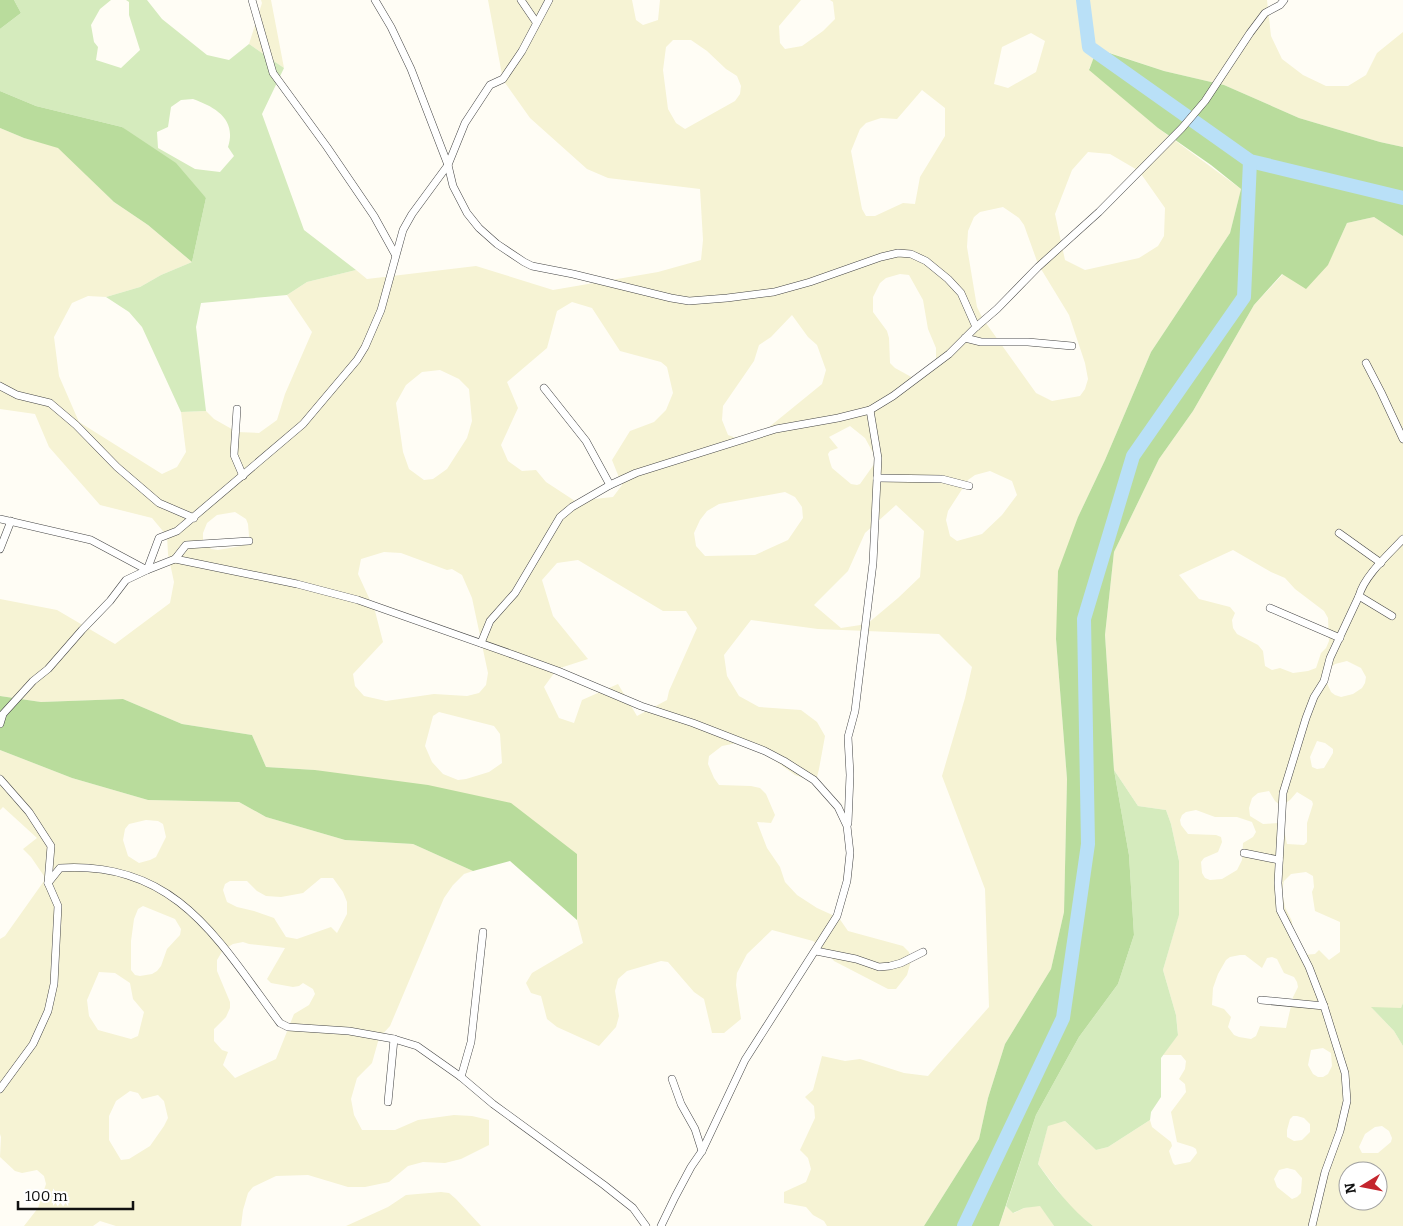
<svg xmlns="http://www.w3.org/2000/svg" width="1403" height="1226" font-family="Bitter,serif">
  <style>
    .farmland { fill: #f6f3d4; fill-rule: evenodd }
    .green { fill: #d5ebbd; fill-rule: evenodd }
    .forest { fill: #b9dc9c }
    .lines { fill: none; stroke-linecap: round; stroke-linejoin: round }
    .river { stroke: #b9e0f7; stroke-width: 14 }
    .minor-casing { stroke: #444; stroke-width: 8 }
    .minor { stroke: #fff; stroke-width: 7 }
  </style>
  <rect width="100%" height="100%" fill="#fffdf5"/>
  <g class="farmland">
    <polygon points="261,0 271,0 284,68 249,44 262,3"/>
    <path d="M488 0H632L636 20 643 25 658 20 660 0H801L779 26 780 43 785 49 802 46 823 31 835 19 833 2 830 0H1267L1271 36 1282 59 1303 75 1326 86H1348L1366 75 1377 53 1403 32V147L1380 142 1299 118 1224 85 1164 71 1098 49 1089 69 1158 128 1241 189 1230 233 1151 352 1105 460 1078 517 1056 639 1067 779 1064 912 1051 969 1005 1044 988 1098 979 1139 924 1226H827L824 1221 813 1215 806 1207 784 1203V1192L806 1182 811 1169 808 1158 800 1150 815 1118 814 1106 805 1097 813 1090 822 1056 845 1061 860 1059 904 1073 928 1076 989 1007 985 889 942 776 965 698 972 667 939 634 818 629 751 620 724 655 727 676 739 696 759 707 801 710 817 722 825 736 819 769 817 777 810 780 795 775 762 751 737 743 722 746 709 756 708 764 714 778 719 785 751 786 760 788 766 794 775 815 771 823 757 822 767 848 780 867 785 882 797 895 817 908 839 918 848 931 903 946 909 952 911 961 907 975 896 989H888L834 961 826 951 813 941 772 930 747 954 737 973 736 985 741 1019 724 1033H712L704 999 694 992 668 962 661 961 627 971 618 979 615 991 619 1016 616 1027 599 1046 557 1027 547 1019 541 996 531 993 526 983 532 973 583 943 577 920V854L315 770 266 767 252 735 182 724 123 699 41 702 0 696V599L57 610 115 644 170 603 174 582 168 554 167 536 152 518 100 505 49 447 35 414 0 409V128L24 138 58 147 114 202 148 225 192 262 161 275 140 287 106 297 88 296 72 303 54 337 59 376 79 422 162 474 177 467 186 452 181 412 206 411 214 419 237 432 259 433 277 420 285 394 312 332 287 295 307 282 356 270 367 279 476 266 553 290 658 272 701 260 703 240 700 189 608 178 587 169 530 118 503 80ZM1031 33 1045 41 1036 72 1008 88 994 84 1002 47ZM673 40H691L707 51 726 69 737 76 741 86 740 94 735 101 685 129 676 123 668 109 663 70 666 47ZM922 90 945 108V136L920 177 915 204 903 203 875 216H866L862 209 851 151 860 129 866 123 881 118 897 119ZM1088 152 1110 154 1139 171 1165 208 1164 236 1158 246 1139 258 1085 270 1065 260 1055 214 1072 170ZM1003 207 1019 218 1024 225 1038 264 1069 315 1085 363 1088 379 1085 389 1080 396 1052 401 1036 393 983 319 977 307 967 247 968 231 974 217 980 212ZM900 274 909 275 923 300 928 329 936 348V362L915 379 895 368 890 363 889 338 887 331 873 312V297L880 283 886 278ZM572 302 592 308 620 351 661 362 667 367 673 393 666 410 654 422 630 431 612 460 622 485 613 497 575 501 546 482 536 470 522 471 508 461 501 445 518 408 507 382 547 348 557 311ZM792 315 808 337 817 345 826 370 822 384 763 432 742 440 728 435 722 420 723 406 754 361 759 345 771 337ZM440 370 459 379 469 389 472 421 467 438 447 469 433 479 424 480 409 469 403 452 396 403 406 385 422 372ZM850 426 865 438 877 460 860 484 857 485 851 484 832 468 830 462 828 454 830 451 838 448 829 437ZM990 471 1012 481 1017 495 1002 515 982 534 957 541 950 536 946 520 948 511 968 480 975 475ZM785 492 795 497 802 507 803 518 788 540 755 555 705 556 696 546 694 533 700 520 707 511 719 504ZM896 505 924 531 920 577 898 598 867 624 841 628 814 605 848 571 865 533ZM235 512 246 519 248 524 249 536 247 542 241 546 218 550 211 549 203 540V533L207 523 217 515ZM384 552 401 553 447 570 452 569 462 575 472 598 488 673 486 685 479 693 467 696 434 694 386 701 364 696 355 686 353 674 383 642 375 611 358 574 361 559ZM578 560 663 611H686L697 628 669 691 667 700 637 716 618 684 582 700 574 723 559 718 544 687 557 669 588 659 553 616 542 580 557 563ZM439 712 494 726 500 734 502 763 489 772 466 779 458 780 443 774 432 762 425 746 433 716Z"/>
    <path d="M1374 217 1403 236V1003L1401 1008H1372L1394 1031 1403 1046V1226H1093L1079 1215 1068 1204 1038 1164 1048 1125 1065 1121 1096 1150 1108 1147 1150 1120 1152 1127 1171 1142 1172 1146 1169 1151 1173 1163 1175 1165 1190 1162 1197 1153 1196 1149 1193 1147 1177 1142 1171 1112 1186 1092 1185 1084 1179 1079 1185 1069 1186 1061 1181 1055H1163L1178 1034 1176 1015 1163 970 1179 914V861L1171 824 1166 810 1138 806 1114 770 1105 635 1114 552 1159 459 1193 411 1254 305 1283 274 1328 264 1347 223ZM1233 550 1271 572 1285 578 1295 589 1324 611 1328 618 1329 641 1326 648 1321 653 1316 668 1308 671 1293 673 1280 668 1272 670 1265 666 1263 651 1258 645 1237 634 1233 628 1232 620 1235 613 1230 607 1199 599 1179 575ZM1347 661 1361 668 1366 677 1365 683 1362 688 1353 694 1341 697 1335 695 1331 692 1326 681 1327 671 1335 664ZM1317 741 1325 743 1333 749V753L1324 768 1317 769 1312 767 1310 757ZM1269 791 1275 801 1281 806 1290 800 1297 792 1312 801 1313 804 1307 823V842L1304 845 1287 844 1284 830 1279 823 1263 824 1250 816 1249 808 1252 798 1258 793ZM1196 810 1215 817H1237L1252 822 1256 832 1253 837 1243 843 1242 860 1237 870 1222 879 1210 880 1205 878 1202 873 1201 862 1204 858 1218 852 1222 842 1221 837 1216 835 1188 834 1181 825 1180 820 1182 815 1186 812ZM1306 872 1313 876 1314 887 1312 892 1315 911 1340 922V952L1329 960 1319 950 1315 954 1303 955 1294 949 1292 921 1285 907 1282 891 1284 881 1291 874ZM1240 955H1245L1262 968 1267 958 1272 957 1277 959 1284 973 1294 977 1297 982 1298 987 1293 997 1286 1028 1260 1026 1256 1036 1251 1039 1239 1037 1234 1035 1228 1027 1231 1017 1224 1009 1212 1005 1213 988 1218 974 1226 960 1230 957ZM1323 1048 1331 1053 1332 1066 1328 1074 1323 1077H1318L1313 1074 1308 1065 1311 1050ZM1293 1116H1297L1304 1118 1310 1124V1132L1302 1140 1294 1141 1287 1137V1130L1290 1119ZM1382 1126 1389 1131 1392 1138 1391 1142 1378 1153H1362L1359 1147 1365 1134 1375 1127ZM1287 1168 1295 1170 1302 1178 1301 1193 1297 1197 1292 1199 1277 1187 1274 1179 1279 1170ZM1348 1171H1378V1201H1348Z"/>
    <path d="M0 750 72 778 148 800 239 802 266 817 345 840 413 844 473 871 464 874 453 885 444 898 390 1026 379 1038 372 1063 357 1078 351 1099 354 1115 362 1130H395L418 1120 454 1115 472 1116 489 1120V1145L461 1159 445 1163 423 1162 408 1166 389 1182 365 1187H348L308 1175 276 1176 253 1187 248 1193 243 1210 241 1226H116L100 1221 93 1226H24L38 1208 46 1184 44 1176 37 1170 22 1173 15 1171 0 1157 1 1137 0 1134V939L5 936 44 881V876L31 857 23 849 37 838 3 807 0 810ZM146 820 158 821 163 824 166 837 156 857 150 860 139 863 128 856 123 840 125 829 129 824ZM321 878H333L343 892 347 902V914L337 933 331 927 297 939 286 937 274 918 254 911 237 907 227 902 223 890 225 884 230 881H247L257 891 266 896 281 897 303 893ZM143 906 175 919 181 929 180 935 167 949 161 966 157 971 152 974 140 976 135 975 131 970V941L134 919 138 909ZM243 942 249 944 285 948 267 979 271 983 293 987 299 986 303 983 313 989 315 994 309 1005 294 1014 276 1059 235 1078 223 1065 228 1052 222 1050 214 1041V1029L226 1017 230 1008V1002L217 971V960L223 950 233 944ZM99 972 115 973 130 983 133 999 144 1012 138 1036 131 1039 98 1030 89 1016 87 1000ZM130 1091 138 1093 142 1099 158 1095 164 1101 168 1118 164 1126 150 1146 129 1159 121 1160 109 1140V1116L116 1101Z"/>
    <polygon points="441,1192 449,1193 456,1199 481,1226 346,1226 388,1207 406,1195"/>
    <polygon points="1040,1205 1054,1226 999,1226 1006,1206 1014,1213 1024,1208"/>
  </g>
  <g class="green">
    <path d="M14 0H111L100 9 91 25 94 42 98 47 96 60 121 68 140 50 129 15V2L126 0H147L162 19 207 55 229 60 249 44 284 68 262 114 304 230 356 270 307 282 287 295 201 303 196 327 206 411 181 412 142 327 129 312 106 297 140 287 161 275 192 262 206 198 122 127 36 106 0 91V29L21 13ZM193 99C215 107 237 119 228 147L234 156 220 172 195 169 158 148 157 132 168 127 171 107 181 100Z"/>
    <path d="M1114 770 1138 806 1166 810 1171 824 1179 861V915L1163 970 1176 1015 1178 1035 1161 1058V1097L1151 1112 1150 1120 1108 1147 1096 1150 1065 1121 1048 1126 1038 1164C1054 1187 1071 1209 1093 1226H1054L1040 1206 1024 1208 1013 1213 1006 1206 1036 1115 1079 1037 1118 984 1134 935 1129 855Z"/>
    <polygon points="1403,1003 1403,1046 1394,1031 1371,1007 1401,1008"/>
  </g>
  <g class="forest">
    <polygon points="0,0 14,0 21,13 0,29"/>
    <polygon points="1097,49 1164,71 1224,85 1299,118 1380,142 1403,147 1403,236 1374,217 1347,223 1328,265 1306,289 1282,274 1254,305 1193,411 1159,459 1114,552 1105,635 1114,770 1129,855 1134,935 1118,984 1079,1037 1036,1115 999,1226 924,1226 979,1139 988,1098 1005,1044 1051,969 1064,912 1067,779 1056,639 1058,571 1078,517 1105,460 1151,352 1230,233 1241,189 1211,165 1158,128 1089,70"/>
    <polygon points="0,91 36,106 122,127 176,163 206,198 192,262 148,225 114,202 58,148 24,138 0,128"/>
    <polygon points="0,696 41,702 123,699 182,724 252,735 266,767 315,770 428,785 511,803 577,854 577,920 510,861 473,871 413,844 345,840 266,817 239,802 148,800 72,778 0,750"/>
  </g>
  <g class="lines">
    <g class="river">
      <polyline points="1083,0 1089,47 1250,161 1403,198"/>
      <polyline points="964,1226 1063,1018 1088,844 1084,619 1133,456 1244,297 1250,161"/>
    </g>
    <defs>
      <g id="minor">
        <polyline points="252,0 273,73 327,147 374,216 395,254"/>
        <polyline points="375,0 391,27 411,69 448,165 453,186 467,213 479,228 497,244 524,262 532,266 573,274 671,298 689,301 727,298 774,292 810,282 881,257 898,253 911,254 926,261 948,279 961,293 976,327"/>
        <polyline points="521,0 536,22"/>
        <polyline points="965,338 981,342 1028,342 1072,346"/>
        <polyline points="1366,363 1381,392 1403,439"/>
        <polyline points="0,386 17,395 50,403 76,425 117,467 159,503 194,518"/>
        <polyline points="544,388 586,441 610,485"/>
        <polyline points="237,409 234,455 243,476"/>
        <polyline points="877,478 942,479 969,486"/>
        <polyline points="0,519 91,540 147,570 175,559 297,584 358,600 514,655 558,671 641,706 693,723 765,751 784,761 814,780 838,807 847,826 850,853 847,881 837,916 745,1060 702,1151 691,1167 675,1197 661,1226"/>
        <polyline points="1339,533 1381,563"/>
        <polyline points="0,549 11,521"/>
        <polyline points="175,559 186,545 249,541"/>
        <polyline points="1359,596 1392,616"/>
        <polyline points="1270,608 1340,638"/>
        <polyline points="481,643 490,621 515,593 560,517 572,507 610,485 636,473 776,429 838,418 870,410 893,396 949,354 976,327 997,309 1038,267 1099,212 1182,128 1205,101 1250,33 1265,13 1280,5 1284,0"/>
        <polyline points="0,724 3,714 33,681 48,669 82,630 110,601 126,580 147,570 159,538 177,531 303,424 357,360 365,347 381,310 403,230 412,214 448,165 465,123 490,85 503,79 522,51 549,0"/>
        <polyline points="0,779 29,812 51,846 48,883 58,906 54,984 48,1011 33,1044 0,1089"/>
        <polyline points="848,823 850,775 848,737 855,711 873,563 878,458 870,410"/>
        <polyline points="1244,853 1279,860"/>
        <path d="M48 883 60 868C177 861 218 940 280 1023L288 1027 349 1031 394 1039 417 1046 461 1077 493 1104 604 1185 633 1208 646 1226"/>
        <polyline points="816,951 856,959 879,967 890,966 901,963 923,952"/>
        <polyline points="1261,1000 1324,1006"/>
        <polyline points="461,1077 471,1042 483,932"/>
        <polyline points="672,1079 681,1104 695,1129 702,1151"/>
        <polyline points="388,1102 394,1039"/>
        <path d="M1312 1226 1325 1172 1340 1131 1347 1101 1345 1073 1324 1006 1309 967 1280 910 1278 883 1283 793 1306 718 1314 697 1324 681 1330 658 1359 596C1364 576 1389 554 1403 539"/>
      </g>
    </defs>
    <use href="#minor" class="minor-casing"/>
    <use href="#minor" class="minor"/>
  </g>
  <g transform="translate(1363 1186) rotate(260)"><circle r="24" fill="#ffffff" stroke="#a0a0a0"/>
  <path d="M0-4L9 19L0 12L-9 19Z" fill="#c4262e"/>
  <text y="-8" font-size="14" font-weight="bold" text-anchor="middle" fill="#111111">N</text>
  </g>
  <path d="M18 1201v8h115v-8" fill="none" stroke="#111111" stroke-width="2.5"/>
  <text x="25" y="1201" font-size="15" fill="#111111" stroke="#ffffff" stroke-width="4" paint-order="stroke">100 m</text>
</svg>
